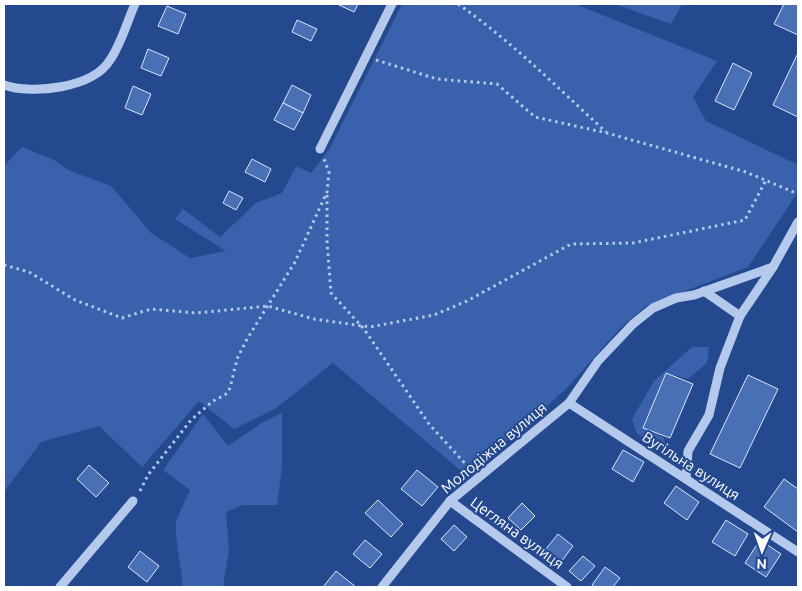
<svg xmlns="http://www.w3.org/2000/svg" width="802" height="591" font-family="Ubuntu,sans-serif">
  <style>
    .green { fill: #3961ac }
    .building { fill: #496fb4; stroke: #dae5f9 }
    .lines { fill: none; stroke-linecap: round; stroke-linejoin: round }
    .path { stroke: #b5c9ec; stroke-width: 3; stroke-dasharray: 2.5 4; stroke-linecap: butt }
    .minor { stroke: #b5c9ec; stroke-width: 9 }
    .labels { text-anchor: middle; stroke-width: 4; stroke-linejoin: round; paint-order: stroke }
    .street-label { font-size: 15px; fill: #fff; stroke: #24498f }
  </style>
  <rect width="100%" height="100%" fill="#24498f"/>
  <g class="green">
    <polygon points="402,4 575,4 717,61 693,97 706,121 798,165 798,192 748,267 646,306 622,326 565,390 476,468 460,470 333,363 275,409 234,429 199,401 142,467 99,426 41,442 4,492 4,166 22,147 54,160 68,170 111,186 151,233 190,258 226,251 175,219 183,209 220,237 256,203 282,193 296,166 311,173 330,148"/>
    <polygon points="615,4 682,4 671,24"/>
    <polygon points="692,347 709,347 707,363 688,379 666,373 644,427 664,438 666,449 637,434 632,419 654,381"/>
    <polygon points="282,413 282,468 277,505 242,505 226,512 229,549 223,587 183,587 176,536 176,521 190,490 163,470 203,414 228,446 260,424"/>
  </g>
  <g class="building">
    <polygon points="337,4 358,4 354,12"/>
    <polygon points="784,4 798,4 798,35 774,24"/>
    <polygon points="167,6 186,14 178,34 158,26"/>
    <polygon points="297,20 317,29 311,41 292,32"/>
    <polygon points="148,49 169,58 161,76 141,68"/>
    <polygon points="798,53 798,117 773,105"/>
    <polygon points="733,63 752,73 734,110 715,101"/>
    <polygon points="292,85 311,95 303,113 283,103"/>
    <polygon points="133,86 151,94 142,115 125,108"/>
    <polygon points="283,103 303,113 294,130 274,120"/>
    <polygon points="252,159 271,169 265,182 245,172"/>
    <polygon points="229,191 243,198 236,210 223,203"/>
    <polygon points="666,373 693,384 670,438 643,428"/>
    <polygon points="748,375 778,389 740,468 710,454"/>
    <polygon points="623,450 644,462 633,482 612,469"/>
    <polygon points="89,465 109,483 96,497 77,479"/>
    <polygon points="417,470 438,487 422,506 401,489"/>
    <polygon points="784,479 798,489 798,532 764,507"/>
    <polygon points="676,486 699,502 687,520 664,503"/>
    <polygon points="378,500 403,524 391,537 365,513"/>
    <polygon points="522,503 535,516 521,530 508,518"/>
    <polygon points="726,520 748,534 735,556 712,542"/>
    <polygon points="454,525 467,537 454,551 441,539"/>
    <polygon points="558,534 573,546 561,562 545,550"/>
    <polygon points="365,540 382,554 370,568 353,554"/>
    <polygon points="760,540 781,554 766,577 745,563"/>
    <polygon points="140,551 159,566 147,582 128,567"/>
    <polygon points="583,556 595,566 581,581 569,571"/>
    <polygon points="605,567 620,578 613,587 595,587 592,585"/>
    <polygon points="336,571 356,587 323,587"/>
  </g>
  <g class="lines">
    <g class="path">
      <path d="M458 4C511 41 558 88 606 132"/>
      <polyline points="376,60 437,79 497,84 535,117 607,133 746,172 798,194"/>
      <polyline points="327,195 327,241 331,293 364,329 429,424 471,470"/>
      <polyline points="4,265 29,272 75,300 122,318 151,309 196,313 268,306 314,319 370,327 434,315 467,301 571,244 633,243 745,220 766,180"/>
      <polyline points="140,491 148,475 191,420 213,401 225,395 230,388 237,359 247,339 295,262 327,192 329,172 324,159"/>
    </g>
    <g class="minor">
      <path d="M4 85C32 95 93 88 110 60 121 44 127 22 135 4"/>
      <polyline points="320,149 392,4"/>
      <polyline points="704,291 740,316"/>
      <polyline points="569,403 798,552"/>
      <polyline points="686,479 688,451 709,415 720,368 740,316 773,267"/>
      <polyline points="450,501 567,587"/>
      <polyline points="60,587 133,501"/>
      <polyline points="382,587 450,501 569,403 598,361 633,324 653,308 676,298 694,295 773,267 798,222"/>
    </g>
  </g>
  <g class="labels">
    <g class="street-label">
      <text transform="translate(494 448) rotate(-40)" y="5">Молодіжна вулиця</text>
      <text transform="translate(691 466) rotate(33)" y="5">Вугільна вулиця</text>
      <text transform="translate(517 533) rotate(36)" y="5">Цегляна вулиця</text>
    </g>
  </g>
  <rect width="802" height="591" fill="none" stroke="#ffffff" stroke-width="10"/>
  <g transform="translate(762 551) rotate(182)" stroke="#24498f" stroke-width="4" paint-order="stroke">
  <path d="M0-4L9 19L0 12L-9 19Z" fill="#ffffff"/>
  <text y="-8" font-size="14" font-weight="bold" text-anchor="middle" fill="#ffffff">N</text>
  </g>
</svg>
